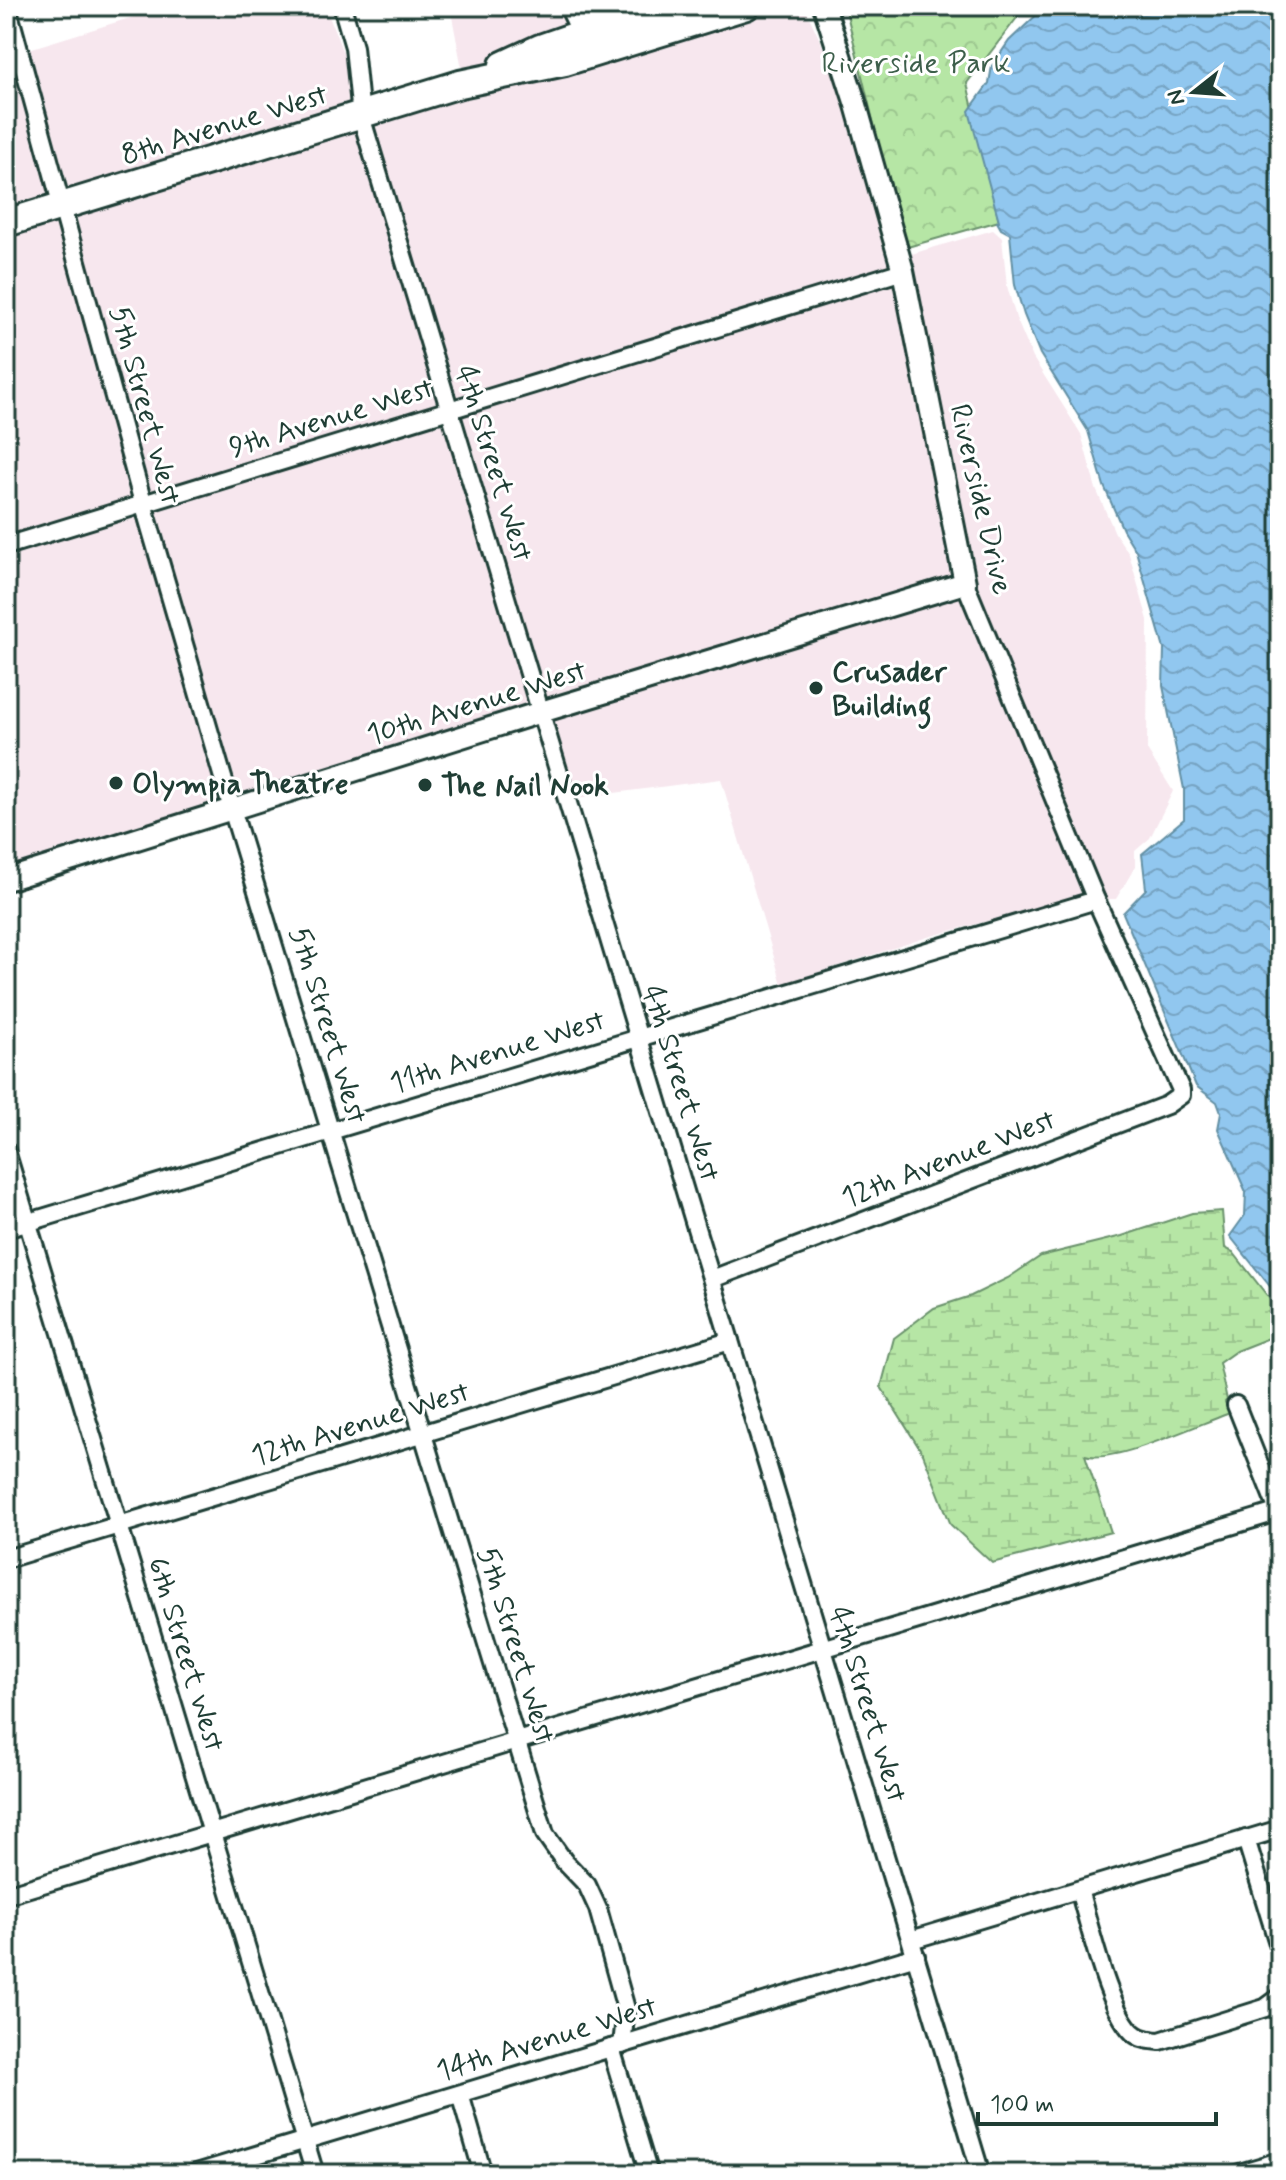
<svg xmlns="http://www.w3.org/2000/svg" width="1286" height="2180" font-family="Mynerve,sans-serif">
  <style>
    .built { fill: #f7e7ee }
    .wetland { fill: url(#wetland-marsh); stroke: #6a926c; stroke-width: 2 }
    .park { fill: url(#park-crowns); stroke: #6a926c; stroke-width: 2 }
    .water { fill: url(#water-waves); stroke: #6390a4; stroke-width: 2 }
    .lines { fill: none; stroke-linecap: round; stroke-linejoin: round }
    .minor-casing { stroke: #1f3d34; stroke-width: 22 }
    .tertiary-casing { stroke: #1f3d34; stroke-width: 26 }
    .primary-casing { stroke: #1f3d34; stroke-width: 32 }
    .minor { stroke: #fff; stroke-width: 16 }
    .tertiary { stroke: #fff; stroke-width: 20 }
    .primary { stroke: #fff; stroke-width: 26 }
    .poi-dot { fill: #1f3d34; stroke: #fff; stroke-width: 3 }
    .labels { text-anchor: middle; stroke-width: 6; stroke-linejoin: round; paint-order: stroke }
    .park-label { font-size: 30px; fill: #3d5f4b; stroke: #fff }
    .street-label { font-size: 30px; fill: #1f3d34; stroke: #fff }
    .poi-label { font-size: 30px; font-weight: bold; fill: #1f3d34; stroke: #fff; text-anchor: start }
  </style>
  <defs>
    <pattern id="wetland-marsh" width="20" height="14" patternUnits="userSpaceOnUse" patternTransform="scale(2)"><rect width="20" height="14" fill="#b6e6a5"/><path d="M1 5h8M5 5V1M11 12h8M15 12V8" fill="none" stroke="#9cc68f"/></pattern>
    <pattern id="park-crowns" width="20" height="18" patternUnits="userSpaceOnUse" patternTransform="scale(2)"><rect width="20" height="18" fill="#b6e6a5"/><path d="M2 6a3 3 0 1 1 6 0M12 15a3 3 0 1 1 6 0" fill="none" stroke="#9cc68f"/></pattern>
    <pattern id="water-waves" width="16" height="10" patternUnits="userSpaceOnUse" patternTransform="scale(2)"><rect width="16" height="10" fill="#91c7ef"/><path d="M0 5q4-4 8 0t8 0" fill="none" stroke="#76a3c2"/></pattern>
  </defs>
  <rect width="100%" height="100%" fill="#fff"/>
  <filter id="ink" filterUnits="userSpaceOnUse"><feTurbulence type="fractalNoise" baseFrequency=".0125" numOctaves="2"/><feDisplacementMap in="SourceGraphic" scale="16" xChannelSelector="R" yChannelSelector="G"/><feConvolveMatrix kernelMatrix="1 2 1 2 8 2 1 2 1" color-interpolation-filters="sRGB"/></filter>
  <g filter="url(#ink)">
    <g class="built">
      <polygon points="169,6 325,6 347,63 352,110 70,195 29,49"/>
      <polygon points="450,6 558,6 569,28 536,40 463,74"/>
      <polygon points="776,6 804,6 845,94 892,266 457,399 372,121"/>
      <polygon points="11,54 53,200 6,214 6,56"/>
      <polygon points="355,126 439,405 150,493 74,211"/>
      <polygon points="57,216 132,498 6,537 6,232"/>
      <polygon points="993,230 1002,238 1007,286 1016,318 1033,358 1081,434 1096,489 1115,533 1129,554 1148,620 1147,750 1173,791 1150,838 1135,851 1135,867 1116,899 1106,899 974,581 908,255"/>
      <polygon points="895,282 955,578 548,702 461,415"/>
      <polygon points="444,421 530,707 239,799 154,509"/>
      <polygon points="137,514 221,804 6,872 6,554"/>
      <polygon points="960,594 1084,895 928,937 782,984 721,779 576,798 552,717"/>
    </g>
    <path class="wetland" d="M1222 1211 1225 1248 1233 1252 1280 1312V1354L1269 1338 1236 1351 1219 1363 1227 1400 1225 1402 1230 1413C1199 1424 1112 1465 1085 1455L1111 1532 992 1563 951 1525 923 1454 881 1387 894 1338 934 1308 971 1296 1008 1278 1041 1256 1122 1236 1192 1213Z"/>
    <polygon class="park" points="845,6 1026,6 967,83 999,221 904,248"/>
    <polygon class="water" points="1046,6 1280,6 1280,1299 1230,1236 1245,1215 1246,1192 1218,1129 1221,1113 1217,1102 1196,1086 1123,913 1146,889 1142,854 1184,819 1184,789 1163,686 1164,649 1136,551 1123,530 1104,486 1088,431 1040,354 1024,315 1015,285 1010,234 1001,229 997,222 999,221 969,111 989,83 992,66 1009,41"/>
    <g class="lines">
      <defs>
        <g id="minor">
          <polyline points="7,6 143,503 232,809 545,1834 564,1861 587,1885 598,1909 626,2009 622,2045"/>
          <polyline points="342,6 354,47 361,116 981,2174"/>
          <polyline points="568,6 585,42"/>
          <polyline points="6,546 903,271"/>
          <polyline points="6,1151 315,2174"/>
          <polyline points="6,1229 1096,900"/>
          <polyline points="712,1279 1167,1105 1181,1095 1181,1090 1096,900 965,583"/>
          <polyline points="1236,1405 1280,1516"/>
          <polyline points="6,1559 730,1341"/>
          <polyline points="1246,1839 1280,1950"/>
          <path d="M1079 1890C1089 1922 1110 2018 1136 2035 1143 2040 1151 2040 1160 2041L1265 2008 1280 1997"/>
          <polyline points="6,1895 1280,1511"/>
          <polyline points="911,1940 1280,1829"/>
          <polyline points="611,2048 649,2174"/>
          <polyline points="460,2094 483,2174"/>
          <polyline points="193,2174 916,1956"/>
          <polyline points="1236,2174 1280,2161"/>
        </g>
        <polyline id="tertiary" points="6,880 541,712 965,583 903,271 856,105 824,6"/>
        <g id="primary">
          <polyline points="503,65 540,48 661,6"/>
          <polyline points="6,223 460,84 565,62 746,6"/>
        </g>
      </defs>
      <use href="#minor" class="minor-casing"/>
      <use href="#tertiary" class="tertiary-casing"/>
      <use href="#primary" class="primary-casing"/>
      <use href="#minor" class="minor"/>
      <use href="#tertiary" class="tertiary"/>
      <use href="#primary" class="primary"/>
    </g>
  </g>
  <g class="poi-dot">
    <circle cx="816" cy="688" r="8"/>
    <circle cx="116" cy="783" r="8"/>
    <circle cx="425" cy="785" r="8"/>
  </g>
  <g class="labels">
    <g class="park-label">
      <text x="916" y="72">Riverside Park</text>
    </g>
    <g class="street-label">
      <text transform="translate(224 124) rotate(-17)" y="10">8th Avenue West</text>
      <text transform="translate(146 405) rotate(75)" y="10">5th Street West</text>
      <text transform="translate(331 417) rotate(-17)" y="10">9th Avenue West</text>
      <text transform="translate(495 463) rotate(73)" y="10">4th Street West</text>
      <text transform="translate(982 499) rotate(77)" y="10">Riverside Drive</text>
      <text transform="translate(476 702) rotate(-17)" y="10">10th Avenue West</text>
      <text transform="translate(329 1025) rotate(73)" y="10">5th Street West</text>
      <text transform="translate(497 1051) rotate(-17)" y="10">11th Avenue West</text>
      <text transform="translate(682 1083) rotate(73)" y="10">4th Street West</text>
      <text transform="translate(948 1158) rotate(-21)" y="10">12th Avenue West</text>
      <text transform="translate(360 1423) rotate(-17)" y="10">12th Avenue West</text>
      <text transform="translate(517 1645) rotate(73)" y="10">5th Street West</text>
      <text transform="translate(187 1654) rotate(73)" y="10">6th Street West</text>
      <text transform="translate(869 1704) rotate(73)" y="10">4th Street West</text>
      <text transform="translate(546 2038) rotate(-17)" y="10">14th Avenue West</text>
    </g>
    <g class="poi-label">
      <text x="832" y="681">Crusader<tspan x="832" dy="34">Building</tspan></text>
      <text x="132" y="793">Olympia Theatre</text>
      <text x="441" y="795">The Nail Nook</text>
    </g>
  </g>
  <rect width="1286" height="2180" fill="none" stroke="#fff" stroke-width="32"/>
  <rect x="16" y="16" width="1254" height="2148" fill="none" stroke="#1f3d34" stroke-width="3" filter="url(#ink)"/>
  <g transform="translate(1194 92) rotate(253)" stroke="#ffffff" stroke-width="6" paint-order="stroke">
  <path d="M0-6L14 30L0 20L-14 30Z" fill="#1f3d34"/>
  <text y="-12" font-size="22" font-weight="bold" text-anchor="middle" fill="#1f3d34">N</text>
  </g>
  <path d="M978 2112v12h238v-12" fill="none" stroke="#1f3d34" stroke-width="4"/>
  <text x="990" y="2112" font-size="24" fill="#1f3d34" stroke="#ffffff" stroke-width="6" paint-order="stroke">100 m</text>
</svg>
